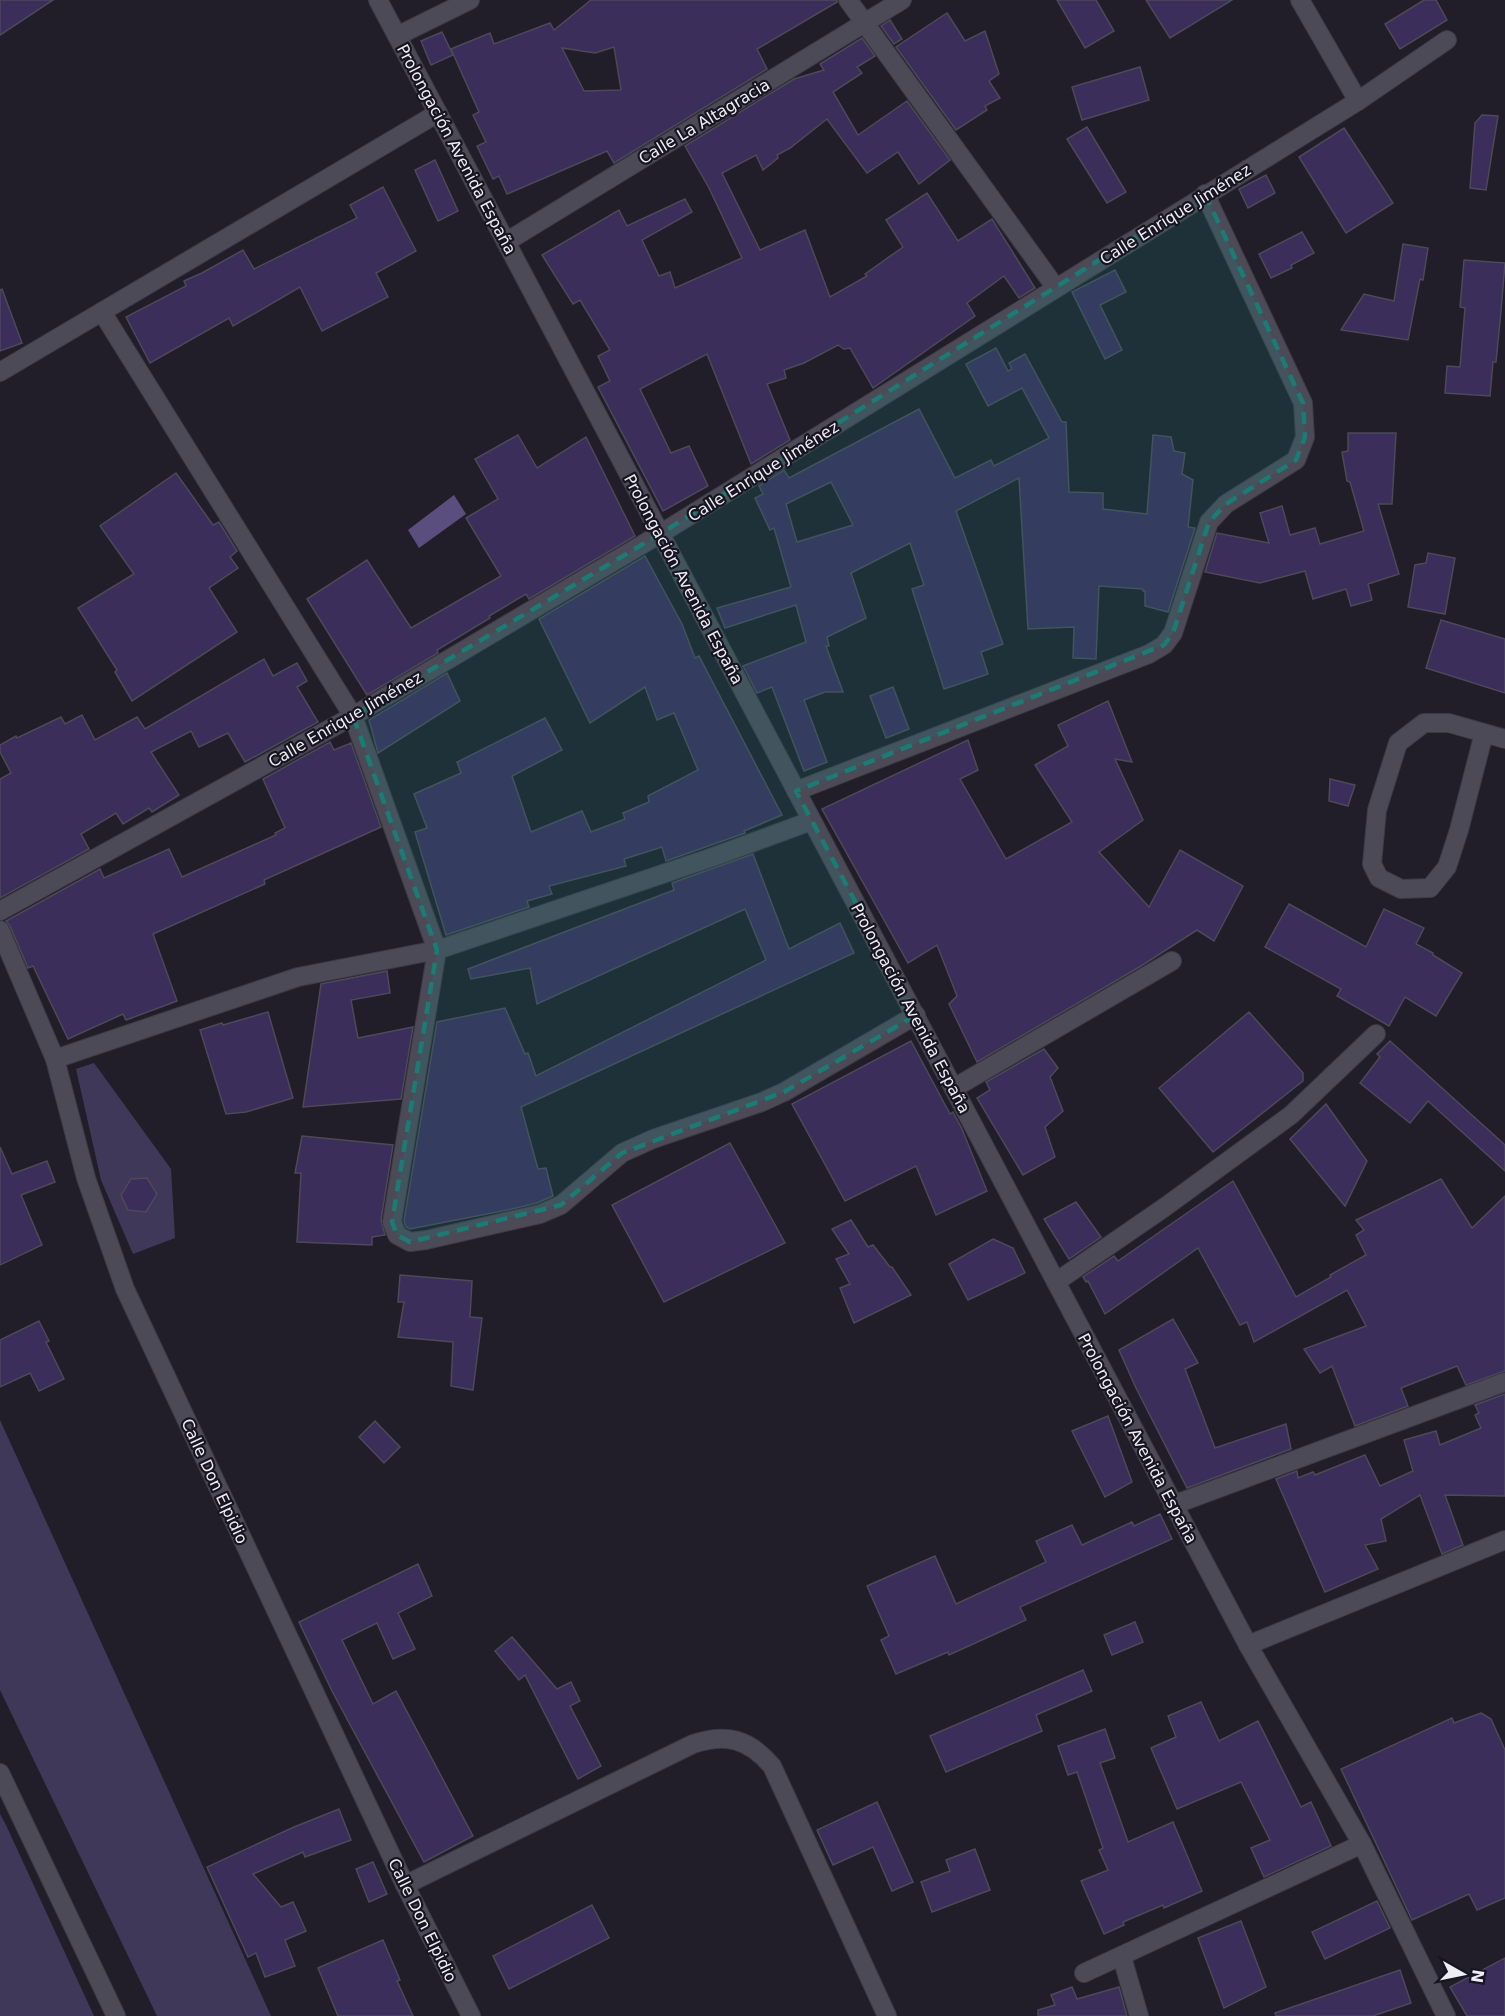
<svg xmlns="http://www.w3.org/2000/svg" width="1505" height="2016" font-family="'DejaVu Sans',sans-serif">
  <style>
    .green { fill: #403859 }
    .water { fill: #5a4e7e }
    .building { fill: #3b2e5b; stroke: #4c4958; stroke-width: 1.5; fill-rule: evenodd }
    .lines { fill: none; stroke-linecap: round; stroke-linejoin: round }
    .street-casing { stroke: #3c3a45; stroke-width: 20 }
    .street { stroke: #4d4a58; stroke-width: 18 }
    .marked { fill: #1a7c75; fill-opacity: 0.2; stroke: #1a7c75; stroke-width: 4.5; stroke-dasharray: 12 8; stroke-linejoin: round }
    .labels { text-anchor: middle; stroke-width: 4.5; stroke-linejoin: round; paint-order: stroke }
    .street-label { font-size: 16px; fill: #eeecf5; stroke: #171521 }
  </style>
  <rect width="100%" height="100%" fill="#211e2a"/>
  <g class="green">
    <polygon points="94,1063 171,1169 175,1238 133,1254 101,1180 76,1069"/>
    <polygon points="0,1420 271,2016 157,2016 0,1690"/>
    <polygon points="0,1814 5,1823 94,2016 0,2016"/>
  </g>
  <polygon class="water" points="454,495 466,514 419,548 408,530"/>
  <g class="building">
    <polygon points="0,0 53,0 0,35"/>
    <path d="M591 0H837V2L757 49 767 69 614 163 607 151 507 194 499 176 493 179 477 146 486 142 473 115 479 112 451 49 490 33 494 44 550 23 554 30ZM614 47 621 90 584 91 562 48 595 53Z"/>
    <polygon points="1057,0 1096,0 1114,31 1085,48"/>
    <polygon points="1146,0 1232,0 1170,38"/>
    <polygon points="1424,0 1436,0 1447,20 1400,49 1385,24"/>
    <polygon points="947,13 965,41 985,31 999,74 989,81 1000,98 985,106 987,110 956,130 896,47"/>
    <polygon points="890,20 902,39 894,44 881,26"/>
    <polygon points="442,32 453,55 431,65 421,41"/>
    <polygon points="862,38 875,56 857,67 862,73 833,92 858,135 907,101 950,160 919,184 898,152 867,173 827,119 790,148 777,155 778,158 763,170 756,155 722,173 760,250 805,230 830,297 867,276 865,274 903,247 886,220 927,193 958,241 992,219 1035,288 1019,298 1004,276 967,303 975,316 873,388 850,348 844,349 838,345 804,363 784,370 786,378 767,384 790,440 751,464 707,354 640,389 671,453 689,446 708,486 663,511 598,387 610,381 598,356 610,350 580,300 573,304 542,255 619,210 627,226 685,199 692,212 642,240 659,276 670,272 675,288 742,258 709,188 685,146 794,79 824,70 820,64"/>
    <polygon points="1140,67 1149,100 1082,120 1072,87"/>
    <polygon points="1482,115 1498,116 1486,190 1470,188 1475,123"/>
    <polygon points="1087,127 1126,192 1107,203 1067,139"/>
    <polygon points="1344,128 1393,203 1346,233 1299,157"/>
    <polygon points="435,160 458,211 438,221 415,170"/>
    <polygon points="1266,175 1275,193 1248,208 1239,189"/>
    <polygon points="383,187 416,251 376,273 388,297 322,331 300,287 233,326 229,318 150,363 126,317 186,286 184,281 202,273 243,250 254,269 357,218 350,205"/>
    <polygon points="1302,232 1314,253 1291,265 1292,268 1271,278 1259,254"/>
    <polygon points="1403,244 1428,248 1423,280 1420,279 1408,340 1341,330 1364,294 1394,301"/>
    <polygon points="1464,260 1505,263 1501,311 1496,362 1493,362 1490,396 1445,393 1447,366 1460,367 1465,308 1460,307"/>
    <polygon points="1115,270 1126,292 1100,305 1122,350 1105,359 1072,292"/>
    <polygon points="2,289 22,343 0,351 0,290"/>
    <path d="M996 348 1008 371 1012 369 1009 363 1025 354 1062 422H1066L1069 492 1103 493V509L1147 514 1153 435 1171 437 1174 451 1185 453 1182 474 1193 480 1188 527 1195 528 1168 612 1145 606V591H1143V589L1099 586 1096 659 1073 658 1074 627 1028 629 1019 478 956 511 1003 644 981 652 988 674 944 689 912 589 924 585 910 543 851 573 866 618 827 637 829 646H826L843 692H825L804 700 827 762 804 771 772 687 757 693 743 666 806 642 796 605 725 628 717 608 791 587 774 528 770 530 755 498 763 494 759 486 784 470 789 478 919 409 955 478 991 460 994 466 1049 438 1022 388 988 406 966 364ZM831 482 853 525 797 542 786 504Z"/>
    <polygon points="1348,433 1396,433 1392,504 1378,504 1399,574 1368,584 1372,600 1351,606 1346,589 1313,599 1305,571 1260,583 1205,572 1217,533 1269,543 1260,513 1282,506 1290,535 1315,528 1320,544 1364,531 1350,482 1347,481 1342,452 1348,451"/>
    <polygon points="518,435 537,468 586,437 635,536 529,599 526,594 489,616 490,618 437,650 438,653 367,695 307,599 367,560 411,628 501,576 466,518 498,499 475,459"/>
    <polygon points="176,473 213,525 219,522 237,551 230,557 238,568 209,588 237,632 132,701 115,672 117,670 78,608 134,574 100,526"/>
    <polygon points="1428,553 1455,558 1445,614 1408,607 1415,565 1426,563"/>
    <polygon points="645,556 682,624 695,658 699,656 782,815 744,831 745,833 666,861 662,847 624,859 626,866 549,886 552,894 527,901 529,907 446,935 415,832 427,828 414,794 461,773 457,762 545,718 562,750 512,776 531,832 582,811 591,832 625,819 623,813 649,802 648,796 698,770 674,713 657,720 645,687 590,723 539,619"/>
    <polygon points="1441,620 1505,639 1505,693 1426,668"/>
    <polygon points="264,659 273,676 297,663 307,681 297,687 318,722 245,762 228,733 199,747 191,731 151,752 179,795 152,812 149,808 123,824 116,813 81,834 89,849 0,898 0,779 11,773 0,752 0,745 16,736 17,738 61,717 65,724 82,715 95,740 137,717 145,729"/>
    <polygon points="447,673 460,701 378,753 369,720"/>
    <polygon points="893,687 909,729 886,738 870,696"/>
    <polygon points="1108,701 1132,762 1115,759 1143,820 1099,852 1149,907 1180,850 1243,886 1214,941 1197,930 1141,966 977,1062 949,1004 957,996 937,945 908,963 822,809 968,740 978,770 960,779 1006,859 1072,822 1035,765 1068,746 1058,725"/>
    <polygon points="330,742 334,750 351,743 381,827 264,880 265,884 153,934 177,1001 126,1020 123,1014 68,1039 33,966 28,968 10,926 6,921 100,869 104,878 169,849 182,877 276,835 275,833 285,828 263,779"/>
    <polygon points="1330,779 1355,785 1348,806 1329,801"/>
    <polygon points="753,854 789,949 840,923 854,953 521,1107 538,1169 546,1168 553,1196 537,1203 512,1209 410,1229 406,1227 404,1221 437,1022 505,1008 525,1054 528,1053 536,1076 766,960 745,909 537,1004 530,968 471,979 468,969 674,890 672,883"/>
    <polygon points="1289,904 1366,947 1384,909 1424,928 1416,944 1433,953 1433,955 1462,973 1436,1016 1405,997 1389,1026 1337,996 1341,989 1265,947"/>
    <polygon points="387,971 390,993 351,1000 358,1038 413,1027 401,1099 303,1107 321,984"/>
    <polygon points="268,1012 293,1098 246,1112 226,1114 200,1030 222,1023 223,1025"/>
    <polygon points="1249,1012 1297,1066 1303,1073 1303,1081 1213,1152 1159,1088"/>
    <polygon points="911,1041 950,1114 953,1112 962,1129 987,1191 936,1215 916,1166 845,1201 792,1104"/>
    <polygon points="1390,1041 1505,1145 1505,1171 1428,1101 1410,1123 1360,1083 1380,1057 1377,1054"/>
    <polygon points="1044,1049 1058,1068 1050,1077 1063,1111 1045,1127 1055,1157 1023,1175 977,1098 990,1090 986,1082"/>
    <polygon points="1326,1104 1367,1161 1345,1206 1290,1139"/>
    <polygon points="302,1136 393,1145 381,1220 385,1235 372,1237 372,1245 297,1242 301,1173 295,1173"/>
    <polygon points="730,1143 785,1243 664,1302 612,1205"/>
    <polygon points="0,1147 12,1174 47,1161 55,1182 21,1195 42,1245 0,1265"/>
    <polygon points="147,1178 157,1194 146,1212 128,1210 121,1195 131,1179"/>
    <polygon points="1441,1179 1472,1228 1505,1196 1505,1371 1466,1385 1457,1366 1401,1388 1408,1406 1355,1426 1332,1366 1320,1373 1304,1349 1366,1326 1347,1290 1254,1342 1247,1322 1240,1325 1198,1248 1105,1314 1088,1281 1086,1282 1083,1277 1114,1256 1118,1261 1233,1181 1296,1297 1331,1277 1330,1275 1366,1255 1356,1235 1364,1230 1356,1220"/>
    <polygon points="1076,1202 1101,1237 1069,1259 1044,1219"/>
    <polygon points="851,1220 868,1247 873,1245 890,1267 892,1267 911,1295 854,1323 840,1288 850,1284 836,1259 849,1254 832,1229"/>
    <polygon points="993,1239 1013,1248 1025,1273 968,1300 949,1264"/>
    <polygon points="400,1275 472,1281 470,1317 482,1318 473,1390 451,1386 453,1342 398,1337 404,1302 398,1302"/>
    <polygon points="1173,1319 1198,1363 1185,1369 1215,1448 1286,1424 1291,1449 1187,1488 1136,1388 1119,1350"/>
    <polygon points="39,1321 49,1341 46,1342 64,1379 39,1391 30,1373 0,1387 0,1340"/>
    <polygon points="1505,1394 1505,1496 1445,1495 1463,1545 1442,1554 1420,1495 1381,1519 1386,1541 1365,1545 1378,1569 1325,1592 1276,1479 1297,1471 1298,1478 1313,1472 1315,1475 1365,1455 1380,1486 1413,1471 1404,1440 1436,1431 1440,1445 1481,1428 1475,1415 1479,1413 1475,1405"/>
    <polygon points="1108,1416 1132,1482 1105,1497 1072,1431"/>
    <polygon points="375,1421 400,1447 384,1463 359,1437"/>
    <polygon points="1160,1514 1172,1539 1020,1607 1026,1620 949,1655 948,1652 896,1674 881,1640 889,1636 867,1586 935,1556 956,1604 1046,1562 1036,1541 1072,1525 1082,1545 1132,1522 1134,1526"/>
    <polygon points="418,1564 432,1596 398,1613 415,1649 393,1659 377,1623 342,1640 373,1704 396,1691 473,1836 424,1862 332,1691 299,1622"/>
    <polygon points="1135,1622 1143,1642 1112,1655 1104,1635"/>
    <polygon points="512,1637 557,1689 571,1682 580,1701 570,1706 601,1766 578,1779 525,1675 519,1680 495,1651"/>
    <polygon points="1083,1670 1092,1691 1036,1715 1042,1731 946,1772 930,1736"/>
    <polygon points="1201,1702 1219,1741 1258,1721 1301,1807 1311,1802 1331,1846 1264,1877 1251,1848 1270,1840 1241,1782 1177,1809 1151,1748 1176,1737 1168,1716"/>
    <polygon points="1481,1713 1491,1719 1505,1750 1505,1898 1477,1910 1469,1894 1412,1920 1341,1769 1452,1718 1454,1723"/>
    <polygon points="1105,1729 1115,1758 1100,1763 1128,1842 1173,1822 1202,1891 1164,1908 1163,1905 1123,1922 1124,1925 1104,1934 1081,1881 1108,1870 1099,1850 1103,1848 1077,1772 1068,1775 1058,1746"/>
    <polygon points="877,1802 913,1882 892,1891 873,1847 833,1865 817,1830"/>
    <polygon points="339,1809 351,1840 305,1857 303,1852 253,1874 281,1907 293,1902 306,1931 285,1940 295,1966 265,1977 256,1953 248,1957 207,1867 294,1827"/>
    <polygon points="975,1849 990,1890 932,1912 921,1882 950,1871 946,1860"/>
    <polygon points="373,1862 387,1894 369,1902 356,1869"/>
    <polygon points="1377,1901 1390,1928 1325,1959 1312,1932"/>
    <polygon points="592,1905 609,1938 509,1989 493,1956"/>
    <polygon points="1241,1921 1266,1987 1224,2008 1198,1938"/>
    <polygon points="383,1940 400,1980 397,1981 413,2016 338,2016 318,1968"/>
    <polygon points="1505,1958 1505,2016 1467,2016 1450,1987"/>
    <polygon points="1400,1970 1411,2003 1373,2016 1276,2016 1275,2013"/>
    <polygon points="1072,1987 1077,1999 1119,1987 1127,2016 1038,2016 1038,2010 1055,2005 1051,1995"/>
  </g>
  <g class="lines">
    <defs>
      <g id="street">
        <polyline points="378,0 1248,1645 1362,1844 1446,2016"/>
        <polyline points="848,0 1056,288"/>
        <polyline points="1300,0 1358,101"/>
        <polyline points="397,36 470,0"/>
        <polyline points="506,242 902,0"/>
        <polyline points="102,312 353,716 437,950 392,1222 397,1235 410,1242 426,1240 540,1214 561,1205 622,1153 653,1139 762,1102 784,1092 916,1015"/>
        <polyline points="0,372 438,113"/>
        <polyline points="1484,733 1459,830 1447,867 1430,888 1401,889 1379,878 1372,864 1377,810 1398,743 1424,723 1449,723 1505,739"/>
        <polyline points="796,791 1149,654 1164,645 1173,633 1209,522 1226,504 1296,460 1305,437 1303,403 1205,194"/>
        <polyline points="0,911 353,716 660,534 1358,101 1447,40"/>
        <polyline points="0,930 55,1059 86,1178 125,1289 405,1885 471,2016"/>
        <polyline points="55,1059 298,977 437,950 713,857 811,821"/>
        <polyline points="954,1088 1172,961"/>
        <polyline points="1056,1282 1165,1207 1291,1115 1376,1034"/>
        <polyline points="1173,1505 1505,1382"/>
        <polyline points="1248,1645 1505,1540"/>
        <polyline points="0,1773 116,2016"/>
        <path d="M405 1885 693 1744C727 1733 749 1739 772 1766L887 2016"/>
        <polyline points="1122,1957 1139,2016"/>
        <polyline points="1084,1973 1362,1844"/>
      </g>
    </defs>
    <use href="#street" class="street-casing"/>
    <use href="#street" class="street"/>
  </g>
  <path class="marked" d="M1205 194 1303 403 1305 437 1296 460 1226 504 1209 522 1173 633 1164 645 796 791 916 1015 784 1092 622 1153 561 1205 410 1242 397 1235 392 1222 437 950 353 716 660 534Z"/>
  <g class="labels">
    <g class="street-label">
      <text transform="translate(704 121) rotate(-31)" y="6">Calle La Altagracia</text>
      <text transform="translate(457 149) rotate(62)" y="6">Prolongación Avenida España</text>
      <text transform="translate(1175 214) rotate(-32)" y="6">Calle Enrique Jiménez</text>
      <text transform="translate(763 471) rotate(-32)" y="6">Calle Enrique Jiménez</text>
      <text transform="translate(684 579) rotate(62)" y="6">Prolongación Avenida España</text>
      <text transform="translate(345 719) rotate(-30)" y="6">Calle Enrique Jiménez</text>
      <text transform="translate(911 1008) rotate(62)" y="6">Prolongación Avenida España</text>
      <text transform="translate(1138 1438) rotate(62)" y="6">Prolongación Avenida España</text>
      <text transform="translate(215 1481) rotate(65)" y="6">Calle Don Elpidio</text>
      <text transform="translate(423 1920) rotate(64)" y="6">Calle Don Elpidio</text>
    </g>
  </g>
  <g transform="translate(1463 1974) rotate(99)" stroke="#171521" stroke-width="4.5" paint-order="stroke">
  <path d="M0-4.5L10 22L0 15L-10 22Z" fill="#eeecf5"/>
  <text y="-9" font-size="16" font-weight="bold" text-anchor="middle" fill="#eeecf5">N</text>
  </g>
</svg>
